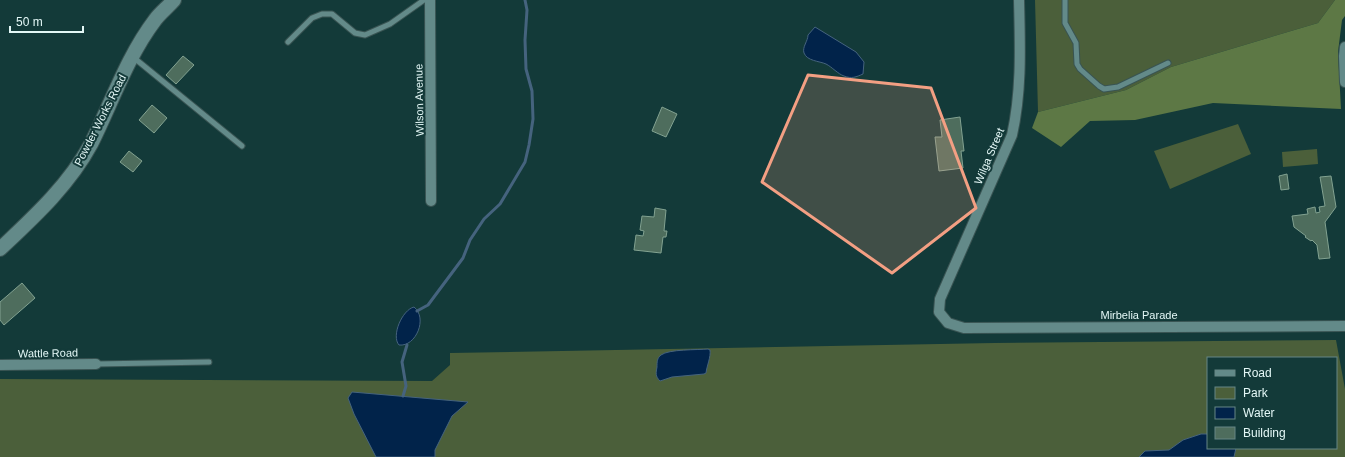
<svg xmlns="http://www.w3.org/2000/svg" width="1345" height="457" font-family="Arial,sans-serif">
  <style>
    .green { fill: #4b5f3a; fill-rule: evenodd }
    .forest { fill: #5d7845 }
    .water { fill: #01234a; stroke: #45637e }
    .lines { fill: none; stroke-linecap: round; stroke-linejoin: round }
    .stream { stroke: #45637e; stroke-width: 3 }
    .building { fill: #4e6d5d; stroke: #82a291 }
    .service-casing { stroke: #395453; stroke-width: 7 }
    .minor-casing { stroke: #395453; stroke-width: 12 }
    .secondary-casing { stroke: #395453; stroke-width: 16 }
    .service { stroke: #638a89; stroke-width: 5 }
    .minor { stroke: #638a89; stroke-width: 10 }
    .secondary { stroke: #638a89; stroke-width: 14 }
    .marked { fill: #f39f83; fill-opacity: 0.2; stroke: #f39f83; stroke-width: 3; stroke-linejoin: round }
    .labels { text-anchor: middle; stroke-width: 4; stroke-linejoin: round; paint-order: stroke }
    .street-label { font-size: 11px; fill: #e3f7f6; stroke: #133a39 }
  </style>
  <rect width="100%" height="100%" fill="#133a39"/>
  <g class="green">
    <polygon points="1035,0 1335,0 1318,23 1171,67 1126,90 1038,112"/>
    <polygon points="1238,124 1251,154 1170,189 1154,151"/>
    <polygon points="1317,149 1318,164 1283,167 1282,152"/>
    <path d="M1336 340 1345 389V457H0V379L432 381 450 365V353L994 343ZM1208 358H1336V448H1208Z"/>
  </g>
  <polygon class="forest" points="1335,0 1345,0 1345,16 1342,20 1338,52 1341,109 1213,103 1135,120 1090,121 1061,147 1032,128 1038,112 1126,90 1171,67 1318,23"/>
  <g class="water">
    <path d="M815 27 856 52 864 62 863 74C856 77 852 79 844 76 838 74 832 67 826 64 819 61 807 61 804 53 802 47 808 41 808 35Z"/>
    <path d="M414 307C428 318 416 347 399 345 391 336 402 310 414 307Z"/>
    <path d="M708 349 710 350C711 357 707 365 706 373L704 374 672 377 660 381C655 376 656 373 657 367 657 362 657 358 661 355 669 349 697 350 708 349Z"/>
    <polygon points="352,392 468,402 452,416 435,450 435,457 376,457 354,414 348,398"/>
    <polygon points="1201,434 1208,434 1208,448 1236,448 1234,457 1139,457 1145,451 1169,450 1183,440"/>
  </g>
  <g class="lines">
    <g class="stream">
      <polyline points="417,311 428,305 463,258 470,240 484,219 500,204 525,162 529,145 533,119 532,91 526,69 525,40 527,10 525,0"/>
      <polyline points="403,396 406,386 402,362 407,345"/>
    </g>
  </g>
  <g class="building">
    <polygon points="183,56 194,65 176,84 166,75"/>
    <polygon points="152,105 167,118 154,133 139,120"/>
    <polygon points="662,107 677,114 666,137 652,131"/>
    <polygon points="960,117 964,151 961,151 963,168 939,171 935,137 942,137 940,120"/>
    <polygon points="129,151 142,161 133,172 120,162"/>
    <polygon points="1287,174 1289,189 1281,190 1279,176"/>
    <polygon points="1331,176 1336,207 1325,222 1330,258 1319,259 1317,245 1312,240 1311,241 1305,237 1306,236 1294,227 1292,216 1308,214 1307,209 1315,207 1316,213 1320,212 1319,207 1325,206 1320,177"/>
    <polygon points="655,208 666,210 664,231 667,231 666,237 663,237 661,253 634,250 636,235 643,236 644,231 640,230 642,216 654,217"/>
    <polygon points="22,283 35,298 4,325 0,320 0,302"/>
  </g>
  <g class="lines">
    <defs>
      <g id="service">
        <polyline points="1065,0 1065,23 1076,43 1077,64 1080,69 1099,86 1104,89 1118,87 1168,63"/>
        <polyline points="288,42 312,18 322,14 332,14 355,33 365,35 390,24 424,0"/>
        <polyline points="133,57 242,146"/>
        <polyline points="96,364 209,362"/>
      </g>
      <g id="minor">
        <polyline points="430,0 431,201"/>
        <path d="M1019 0C1020 45 1022 90 1012 135L940 299 939 312 948 323 964 328 1345 326"/>
        <polyline points="1345,47 1344,56 1345,82"/>
        <polyline points="0,365 96,364"/>
      </g>
      <path id="secondary" d="M0 249C34 217 69 185 91 144 112 102 127 57 155 20 160 13 168 7 174 0"/>
    </defs>
    <use href="#service" class="service-casing"/>
    <use href="#minor" class="minor-casing"/>
    <use href="#secondary" class="secondary-casing"/>
    <use href="#service" class="service"/>
    <use href="#minor" class="minor"/>
    <use href="#secondary" class="secondary"/>
  </g>
  <path class="marked" d="M808 75 931 88 976 208 892 273 762 182Z"/>
  <g class="labels">
    <g class="street-label">
      <text transform="translate(419 100) rotate(-91)" y="4">Wilson Avenue</text>
      <text transform="translate(100 120) rotate(-63)" y="4">Powder Works Road</text>
      <text transform="translate(989 156) rotate(-67)" y="4">Wilga Street</text>
      <text x="1139" y="319">Mirbelia Parade</text>
      <text transform="translate(48 353) rotate(-1)" y="4">Wattle Road</text>
    </g>
  </g>
  <rect x="1207" y="357" width="130" height="92" fill="#133a39" stroke="#668685"/>
  <rect x="1215" y="370" width="20" height="6" fill="#638a89" stroke="#668685"/>
  <text x="1243" y="377" font-size="12" fill="#e3f7f6">Road</text>
  <rect x="1215" y="387" width="20" height="12" fill="#4b5f3a" stroke="#668685"/>
  <text x="1243" y="397" font-size="12" fill="#e3f7f6">Park</text>
  <rect x="1215" y="407" width="20" height="12" fill="#01234a" stroke="#668685"/>
  <text x="1243" y="417" font-size="12" fill="#e3f7f6">Water</text>
  <rect x="1215" y="427" width="20" height="12" fill="#4e6d5d" stroke="#668685"/>
  <text x="1243" y="437" font-size="12" fill="#e3f7f6">Building</text>
  <path d="M10 26v6h73v-6" fill="none" stroke="#e3f7f6" stroke-width="2"/>
  <text x="16" y="26" font-size="12" fill="#e3f7f6" stroke="#133a39" stroke-width="3" paint-order="stroke">50 m</text>
</svg>
